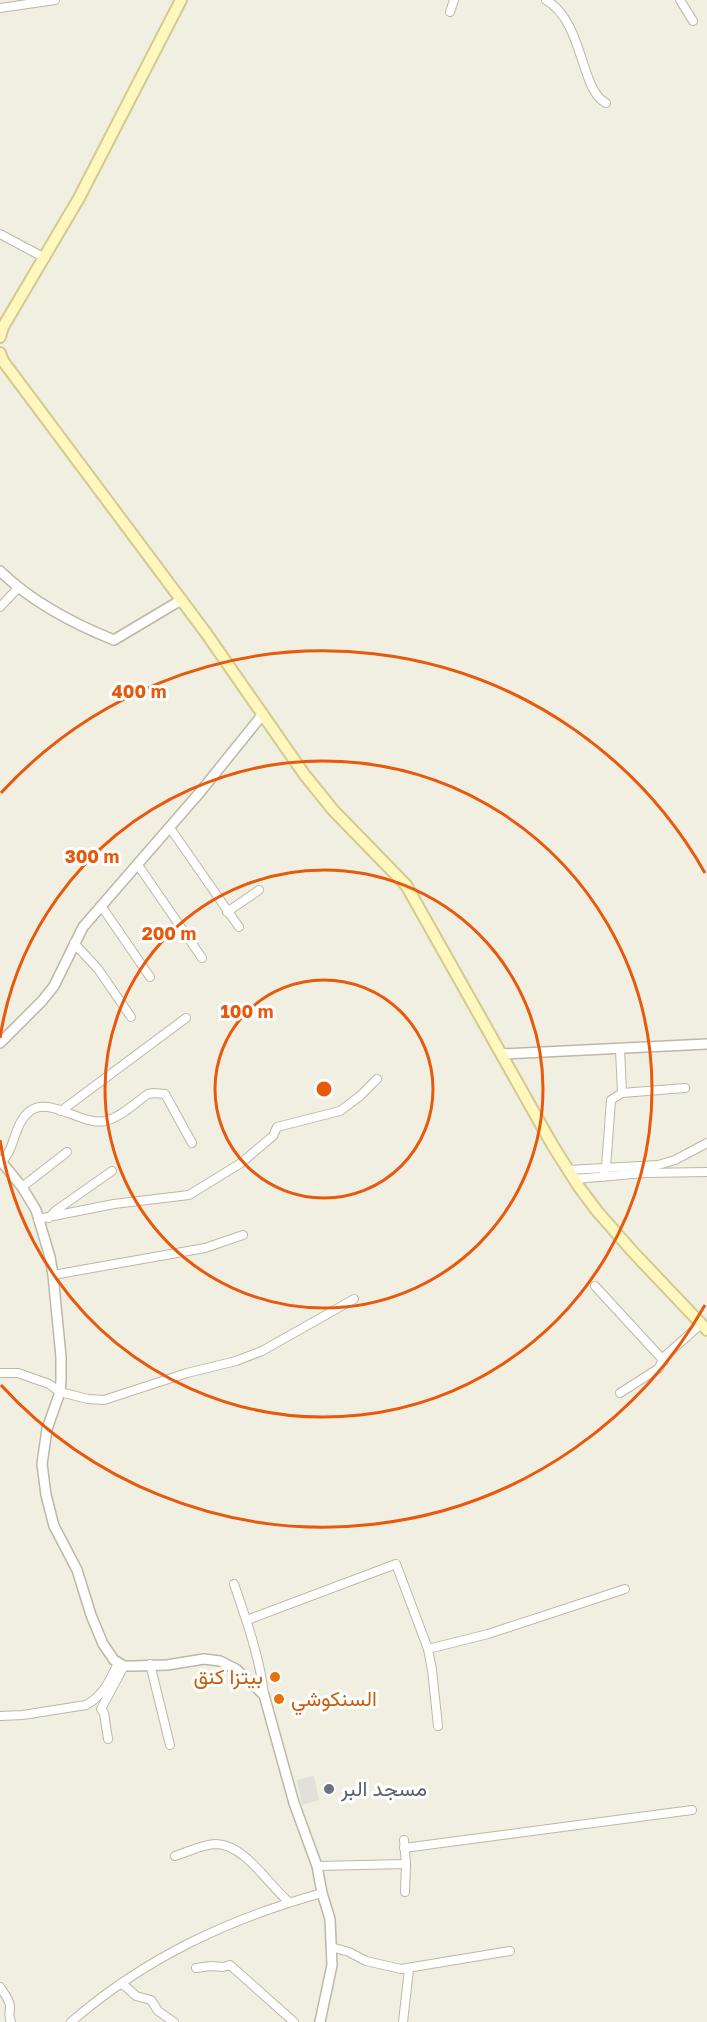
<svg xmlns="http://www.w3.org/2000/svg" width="707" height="2022" font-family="'Golos Text',Vazirmatn,sans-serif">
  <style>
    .parking { fill: #e1e0db }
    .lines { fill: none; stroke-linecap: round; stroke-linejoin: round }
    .minor-casing { stroke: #bdb8a4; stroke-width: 10 }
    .tertiary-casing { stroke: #bdb8a4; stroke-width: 12 }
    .secondary-casing { stroke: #d3ca90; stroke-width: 14 }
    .minor { stroke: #fff; stroke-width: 8 }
    .tertiary { stroke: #fff; stroke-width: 9 }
    .secondary { stroke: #fff8be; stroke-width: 10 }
    .ring { fill: none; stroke: #e8590c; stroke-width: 3 }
    .food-dot { fill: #e8710a; stroke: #fff; stroke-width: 2 }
    .worship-dot { fill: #6b7280; stroke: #fff; stroke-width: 2 }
    .labels { text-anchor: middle; stroke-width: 6; stroke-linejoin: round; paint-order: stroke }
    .food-label { font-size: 21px; fill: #c56008; stroke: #fff; text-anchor: end }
    .worship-label { font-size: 21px; fill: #5b616d; stroke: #fff; text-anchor: start }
    .centre { fill: #e8590c; stroke: #fff; stroke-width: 3 }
    .ring-label { font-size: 18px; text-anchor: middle; font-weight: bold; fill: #e8590c; stroke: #fff; stroke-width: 6; stroke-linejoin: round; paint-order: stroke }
  </style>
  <rect width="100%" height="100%" fill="#f1efe2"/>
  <polygon class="parking" points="314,1776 319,1800 302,1805 297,1780"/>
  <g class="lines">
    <defs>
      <g id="minor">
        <path d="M546 0C584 22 580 90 606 103"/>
        <polyline points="680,0 693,21"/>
        <polyline points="0,8 55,0"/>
        <polyline points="450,12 454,0"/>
        <polyline points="0,234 45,258"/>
        <polyline points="0,607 18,588"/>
        <polyline points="170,828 239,927"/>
        <polyline points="138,865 202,958"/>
        <polyline points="102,907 150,977"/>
        <polyline points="227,912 259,890"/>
        <polyline points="74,943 98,969 131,1017"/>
        <polyline points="620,1049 622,1093"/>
        <polyline points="61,1111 186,1018"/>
        <path d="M1 1162C16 1149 13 1124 30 1111 50 1096 82 1126 105 1121 121 1117 135 1103 148 1094L154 1093 165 1094 192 1143"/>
        <polyline points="569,1170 658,1165 675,1160 707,1143"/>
        <polyline points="603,1177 606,1167 611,1100 622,1093 685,1088"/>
        <polyline points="574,1179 646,1173 707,1172"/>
        <polyline points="22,1187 67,1152"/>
        <polyline points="49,1218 55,1211 112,1171"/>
        <polyline points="38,1219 114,1204 189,1195 241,1163 273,1136 277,1127 340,1111 360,1096 377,1079"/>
        <polyline points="53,1275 205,1248 243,1235"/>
        <polyline points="595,1286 664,1361"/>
        <polyline points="0,1373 18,1373 49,1384 60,1392 88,1399 104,1400 187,1373 236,1361 262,1351 354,1299"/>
        <polyline points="620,1393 659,1368 664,1357 701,1324"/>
        <path d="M234 1584C246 1619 260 1658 264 1695"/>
        <polyline points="247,1620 396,1564 428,1649 432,1670 438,1726"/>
        <polyline points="428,1649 488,1634 625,1589"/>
        <polyline points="150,1664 170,1745"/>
        <path d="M0 1716 23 1715 86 1705C104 1695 110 1680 118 1663"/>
        <polyline points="108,1739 104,1713 101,1709 124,1666"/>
        <polyline points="404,1840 406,1864 405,1892"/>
        <polyline points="404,1848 692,1810"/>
        <path d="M175 1856C188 1852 203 1844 216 1844 246 1845 268 1885 289 1902"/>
        <polyline points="317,1866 406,1864"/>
        <polyline points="331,1947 349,1952 366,1961 401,1969 510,1951"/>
        <polyline points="196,1968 211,1966 223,1967 230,1965 294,2022"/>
        <polyline points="120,1984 125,1986 136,1996 151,2000 158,2011 174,2022"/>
        <path d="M0 1987C4 1993 9 1999 10 2006 10 2013 8 2015 11 2022"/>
        <path d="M71 2022C145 1958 228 1919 322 1893"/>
        <polyline points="403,2022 409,1969"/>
      </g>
      <g id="tertiary">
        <path d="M0 571C31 601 74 624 114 640L181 600"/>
        <polyline points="0,1043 42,1001 54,986 83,927 201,791 263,714"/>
        <polyline points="502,1054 707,1044"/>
        <polyline points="0,1160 22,1187 36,1210 50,1257 53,1275 61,1357 61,1380 60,1392 47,1429 42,1464 46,1495 54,1526 77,1570 91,1615 103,1644 114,1660 124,1666 134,1666 167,1665 204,1659 220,1661 236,1669 264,1695 294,1803 317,1866 322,1893 330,1919 332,1965 320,2022"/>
      </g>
      <g id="secondary">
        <polyline points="0,337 3,327 79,198 181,0"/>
        <polyline points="0,353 3,361 206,633 304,774 333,810 406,885 553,1146 579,1187 597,1211 633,1252 707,1330"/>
      </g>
    </defs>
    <use href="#minor" class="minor-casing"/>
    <use href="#tertiary" class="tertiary-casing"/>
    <use href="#secondary" class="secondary-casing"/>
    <use href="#minor" class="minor"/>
    <use href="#tertiary" class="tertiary"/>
    <use href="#secondary" class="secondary"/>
  </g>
  <g class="ring">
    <circle cx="324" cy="1089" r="109"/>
    <circle cx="324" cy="1089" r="219"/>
    <path d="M0 1038A328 328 0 1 1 0 1140"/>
    <path d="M705 1305A438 438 0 0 1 1 1385M1 793A438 438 0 0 1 705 873"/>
  </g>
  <g class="food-dot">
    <circle cx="275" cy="1677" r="6"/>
    <circle cx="279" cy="1699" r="6"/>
  </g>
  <circle class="worship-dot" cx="329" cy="1789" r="6"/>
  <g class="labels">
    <g class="food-label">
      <text x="263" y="1684">بيتزا كنق</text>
      <text x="291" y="1706" text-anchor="start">السنكوشي</text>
    </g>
    <g class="worship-label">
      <text x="341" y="1796">مسجد البر</text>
    </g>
  </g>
  <circle cx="324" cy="1089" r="9" class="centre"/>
  <g class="ring-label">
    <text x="139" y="698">400 m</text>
    <text x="92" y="863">300 m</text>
    <text x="169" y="940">200 m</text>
    <text x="247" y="1018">100 m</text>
  </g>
</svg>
